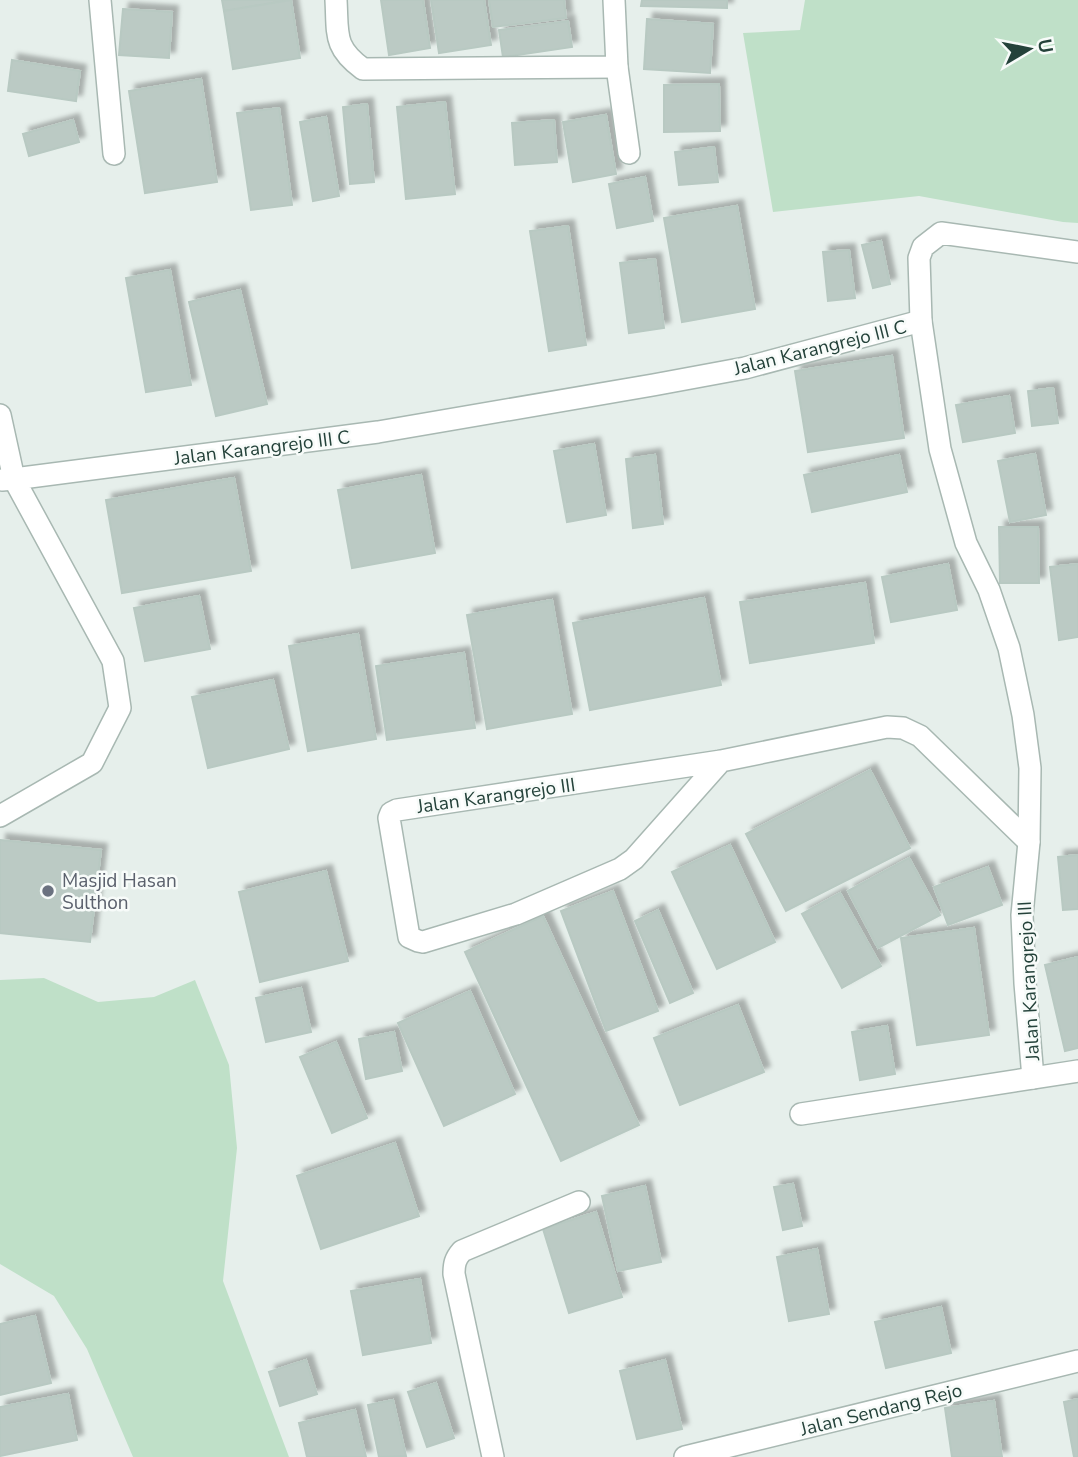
<svg xmlns="http://www.w3.org/2000/svg" width="1078" height="1457" font-family="'Nunito Sans',sans-serif">
  <style>
    .green { fill: #bfe0c8 }
    .building { fill: #bbcac4; stroke: #b8c9c2; stroke-width: 2; filter: url(#shadow) }
    .lines { fill: none; stroke-linecap: round; stroke-linejoin: round }
    .minor-casing { stroke: #a8b8b2; stroke-width: 24 }
    .minor { stroke: #fff; stroke-width: 21 }
    .worship-dot { fill: #6b7280; stroke: #f7fbf9; stroke-width: 2.5 }
    .labels { text-anchor: middle; stroke-width: 5; stroke-linejoin: round; paint-order: stroke }
    .street-label { font-size: 19px; fill: #24423a; stroke: #f7fbf9 }
    .worship-label { font-size: 19px; fill: #5b616d; stroke: #f7fbf9; text-anchor: start }
  </style>
  <defs>
    <filter id="shadow"><feDropShadow dx="6" dy="-6" stdDeviation="2" flood-color="#0004"/></filter>
  </defs>
  <rect width="100%" height="100%" fill="#e6efeb"/>
  <g class="green">
    <polygon points="805,0 1078,0 1078,223 1063,222 919,196 773,212 743,33 800,30"/>
    <polygon points="44,978 98,1002 154,997 195,980 229,1065 237,1148 223,1281 289,1457 133,1457 87,1349 54,1296 0,1264 0,980"/>
  </g>
  <g class="building">
    <polygon points="222,0 290,0 224,11"/>
    <polygon points="291,0 300,58 233,69 224,11"/>
    <polygon points="381,0 423,0 430,48 389,55"/>
    <polygon points="431,0 484,0 491,45 439,53"/>
    <polygon points="489,0 564,0 566,18 493,27"/>
    <polygon points="642,0 727,0 727,8 641,6"/>
    <polygon points="123,9 172,12 169,58 119,55"/>
    <polygon points="647,19 713,24 710,73 644,69"/>
    <polygon points="568,21 572,47 503,57 499,30"/>
    <polygon points="12,60 80,71 76,101 8,91"/>
    <polygon points="201,79 217,182 145,193 129,91"/>
    <polygon points="719,84 720,131 664,132 664,85"/>
    <polygon points="445,102 455,194 406,199 397,107"/>
    <polygon points="367,104 374,182 350,184 343,107"/>
    <polygon points="279,108 292,205 251,210 237,113"/>
    <polygon points="606,115 616,174 573,182 563,122"/>
    <polygon points="326,117 339,196 313,201 300,122"/>
    <polygon points="73,120 79,142 29,156 23,134"/>
    <polygon points="554,120 557,162 515,165 512,123"/>
    <polygon points="714,147 718,182 679,185 675,152"/>
    <polygon points="645,177 653,221 617,228 609,184"/>
    <polygon points="737,206 755,309 682,322 664,218"/>
    <polygon points="568,226 586,345 549,351 530,231"/>
    <polygon points="881,241 890,284 873,288 862,245"/>
    <polygon points="849,250 855,298 828,301 823,252"/>
    <polygon points="655,259 664,328 629,333 620,263"/>
    <polygon points="170,270 191,385 146,392 126,278"/>
    <polygon points="240,290 267,404 216,416 189,302"/>
    <polygon points="892,356 904,438 808,452 795,371"/>
    <polygon points="1053,388 1058,423 1032,426 1028,391"/>
    <polygon points="1009,396 1015,433 963,442 956,405"/>
    <polygon points="594,444 606,515 567,522 554,451"/>
    <polygon points="1035,454 1046,515 1010,522 998,461"/>
    <polygon points="655,455 663,524 633,528 626,459"/>
    <polygon points="899,455 907,492 812,512 804,475"/>
    <polygon points="421,475 435,553 352,568 338,490"/>
    <polygon points="234,478 251,571 122,593 106,500"/>
    <polygon points="999,527 1038,527 1039,583 1000,583"/>
    <polygon points="948,564 957,610 891,622 882,577"/>
    <polygon points="1078,564 1078,637 1059,640 1050,567"/>
    <polygon points="865,583 874,643 750,663 740,602"/>
    <polygon points="199,596 210,649 145,661 134,608"/>
    <polygon points="704,598 721,685 590,710 573,623"/>
    <polygon points="552,600 572,714 487,729 467,615"/>
    <polygon points="358,634 376,739 308,751 289,646"/>
    <polygon points="464,653 475,728 387,740 376,666"/>
    <polygon points="273,680 289,749 208,768 192,697"/>
    <polygon points="870,770 910,848 786,911 746,834"/>
    <polygon points="0,840 101,850 90,942 0,933"/>
    <polygon points="730,845 775,942 717,969 672,872"/>
    <polygon points="1078,855 1078,909 1063,910 1058,857"/>
    <polygon points="909,858 940,915 878,948 848,891"/>
    <polygon points="988,867 1002,905 948,925 934,887"/>
    <polygon points="326,871 348,961 260,982 239,892"/>
    <polygon points="613,891 658,1011 606,1031 561,911"/>
    <polygon points="840,893 881,966 842,988 802,914"/>
    <polygon points="658,910 693,993 670,1003 635,921"/>
    <polygon points="543,916 639,1125 561,1161 465,952"/>
    <polygon points="974,928 989,1035 917,1045 901,938"/>
    <polygon points="1078,957 1078,1048 1065,1051 1045,965"/>
    <polygon points="301,988 311,1032 266,1042 256,998"/>
    <polygon points="470,991 515,1094 444,1126 398,1023"/>
    <polygon points="738,1005 764,1072 680,1105 654,1038"/>
    <polygon points="887,1026 895,1074 860,1080 852,1032"/>
    <polygon points="394,1032 402,1071 366,1079 359,1039"/>
    <polygon points="336,1042 367,1118 332,1133 300,1057"/>
    <polygon points="395,1143 419,1216 321,1249 297,1176"/>
    <polygon points="793,1184 802,1226 783,1230 774,1187"/>
    <polygon points="645,1186 661,1262 618,1271 602,1196"/>
    <polygon points="596,1212 622,1297 569,1313 543,1229"/>
    <polygon points="817,1249 829,1314 789,1321 777,1257"/>
    <polygon points="420,1279 431,1343 363,1355 351,1291"/>
    <polygon points="941,1307 951,1353 886,1368 875,1322"/>
    <polygon points="35,1316 51,1383 0,1395 0,1324"/>
    <polygon points="306,1360 317,1394 280,1406 269,1372"/>
    <polygon points="665,1360 682,1429 637,1439 620,1371"/>
    <polygon points="436,1383 454,1438 427,1447 408,1392"/>
    <polygon points="68,1394 77,1440 0,1456 0,1407"/>
    <polygon points="1078,1399 1078,1457 1074,1457 1064,1402"/>
    <polygon points="393,1400 406,1456 379,1457 368,1405"/>
    <polygon points="994,1401 1002,1457 952,1457 945,1408"/>
    <polygon points="355,1410 366,1457 307,1457 299,1423"/>
  </g>
  <g class="lines">
    <defs>
      <g id="minor">
        <polyline points="100,0 114,154"/>
        <path d="M336 0C338 34 333 47 363 69L617 67 614 0"/>
        <polyline points="617,67 629,153"/>
        <polyline points="0,415 14,479 2,480"/>
        <polyline points="721,761 634,859 620,869 516,914 423,942 418,941 409,937 389,818 391,813 397,810 721,761 887,727 903,728 920,736 1029,842"/>
        <polyline points="0,816 92,763 120,708 113,661 14,479 378,432 653,385 745,368 921,321"/>
        <polyline points="1033,1078 1025,983 1022,915 1029,842 1030,768 1023,715 1009,648 989,590 966,543 940,449 921,321 919,258 923,247 941,233 1078,252"/>
        <polyline points="801,1114 1078,1071"/>
        <path d="M493 1457 454 1274C454 1264 455 1259 462 1251L579 1202"/>
        <polyline points="685,1457 1078,1361"/>
      </g>
    </defs>
    <use href="#minor" class="minor-casing"/>
    <use href="#minor" class="minor"/>
  </g>
  <circle class="worship-dot" cx="48" cy="891" r="7"/>
  <g class="labels">
    <g class="street-label">
      <text transform="translate(820 347) rotate(-14)" y="7">Jalan Karangrejo III C</text>
      <text transform="translate(262 447) rotate(-7)" y="7">Jalan Karangrejo III C</text>
      <text transform="translate(496 795) rotate(-8)" y="7">Jalan Karangrejo III</text>
      <text transform="translate(1028 981) rotate(-93)" y="7">Jalan Karangrejo III</text>
      <text transform="translate(881 1409) rotate(-14)" y="7">Jalan Sendang Rejo</text>
    </g>
    <g class="worship-label">
      <text x="62" y="887">Masjid Hasan<tspan x="62" dy="22">Sulthon</tspan></text>
    </g>
  </g>
  <g transform="translate(1029 49) rotate(80)" stroke="#f7fbf9" stroke-width="5" paint-order="stroke">
  <path d="M0-5L12 26L0 18L-12 26Z" fill="#24423a"/>
  <text y="-10" font-size="19" font-weight="bold" text-anchor="middle" fill="#24423a">U</text>
  </g>
</svg>
